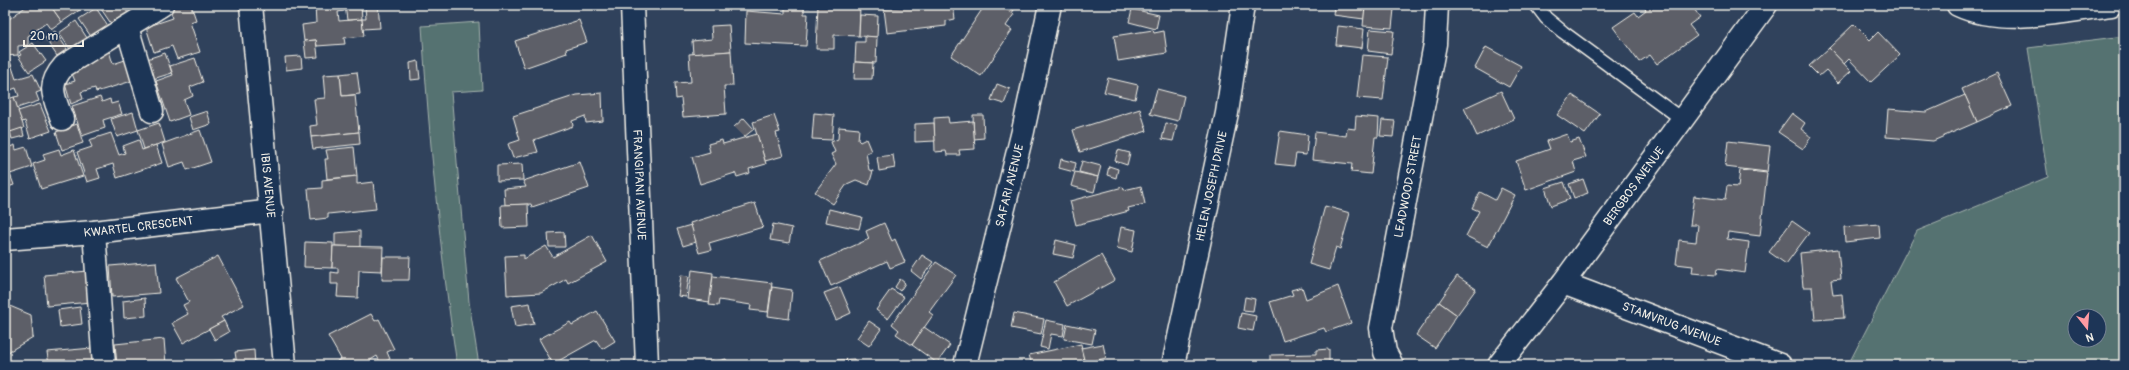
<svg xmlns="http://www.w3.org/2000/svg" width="2129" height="370" font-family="Pangolin,sans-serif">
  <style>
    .green { fill: #557271; stroke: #a4b2ac; fill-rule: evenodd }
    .building { fill: #5d5f67; stroke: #f4f1e8 }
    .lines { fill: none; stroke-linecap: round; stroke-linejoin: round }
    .lane-casing { stroke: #f4f1e8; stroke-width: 15 }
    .street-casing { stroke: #f4f1e8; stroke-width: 25 }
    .secondary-casing { stroke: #f4f1e8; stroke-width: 25 }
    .lane { stroke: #1d3557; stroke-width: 12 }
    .street { stroke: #1d3557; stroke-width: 22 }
    .secondary { stroke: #1d3557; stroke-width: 22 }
    .labels { text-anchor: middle; stroke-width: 4; stroke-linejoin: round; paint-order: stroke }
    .street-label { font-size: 12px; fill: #f4f1e8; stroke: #1d3557 }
  </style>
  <rect width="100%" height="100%" fill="#30425c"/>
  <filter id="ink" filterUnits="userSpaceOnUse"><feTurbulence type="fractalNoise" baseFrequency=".025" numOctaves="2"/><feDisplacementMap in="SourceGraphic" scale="8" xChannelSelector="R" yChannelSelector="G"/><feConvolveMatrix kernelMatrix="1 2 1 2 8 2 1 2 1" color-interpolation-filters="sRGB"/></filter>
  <g filter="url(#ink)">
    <g class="green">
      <path d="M479 22 482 90 451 92 469 302 479 365H457C440 253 429 139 422 26Z"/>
      <path d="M2124 36V365H1848L1917 231 2048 177 2028 48ZM2075 316H2099V340H2075Z"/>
    </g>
    <g class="building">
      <polygon points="28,5 50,5 62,22 51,30 46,23 28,36 28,45 18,46 18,55 5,56 5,19 9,19"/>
      <polygon points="50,5 87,5 62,22"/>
      <polygon points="123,5 128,13 112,25 99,6"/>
      <polygon points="128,5 141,5 132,11"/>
      <polygon points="178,5 191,5 196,20 190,22 200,52 177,59 172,46 154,52 146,27 173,18 169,8"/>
      <polygon points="315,5 344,5 344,11 338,12 339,21 362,19 364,36 344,38 345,44 317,46 316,40 304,41 302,25 316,23"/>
      <polygon points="345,5 361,5 362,19 347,20"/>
      <polygon points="378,5 380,28 363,29 362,19 366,19 365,6"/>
      <polygon points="785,5 810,5 810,7 804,7 804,14 808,14 806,46 745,43 746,11 785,14"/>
      <polygon points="818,5 860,5 859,36 834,35 834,49 816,49"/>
      <polygon points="912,5 953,5 955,19 946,21 946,26 887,33 884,9"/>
      <polygon points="985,5 1000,5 1014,14 1006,26 1012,30 981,76 951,56"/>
      <polygon points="1000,5 1017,5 1012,13"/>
      <polygon points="1334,5 1365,5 1364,19 1333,15"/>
      <polygon points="1578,5 1612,5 1609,7"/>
      <polygon points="1642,5 1691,5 1700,17 1689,25 1697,35 1657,64 1650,55 1639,62 1613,27 1635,12 1638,16 1646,10"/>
      <polygon points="1365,6 1394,9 1392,28 1363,26"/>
      <polygon points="96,8 109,27 92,38 79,19"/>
      <polygon points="1132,9 1159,15 1156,29 1129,22"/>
      <polygon points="860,15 878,16 877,37 859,36"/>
      <polygon points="579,20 587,42 566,49 567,53 524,68 515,41"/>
      <polygon points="76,21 89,41 72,52 59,33"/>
      <polygon points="1854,24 1870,40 1878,32 1900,55 1871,82 1849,59 1844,64 1829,48"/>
      <polygon points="729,25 731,51 693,54 692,41 712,39 711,26"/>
      <polygon points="1338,26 1364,29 1362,48 1336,45"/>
      <polygon points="1370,29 1394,31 1391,54 1368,51"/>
      <polygon points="1153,30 1154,33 1164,31 1167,53 1118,61 1114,36"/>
      <polygon points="55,31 67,49 57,56 45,38"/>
      <polygon points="865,36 877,37 876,63 855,62 856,42 865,42"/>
      <polygon points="316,40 318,57 306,58 304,41"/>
      <polygon points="33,43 46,61 29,72 18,56 21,55 19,52"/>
      <polygon points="1486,47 1521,66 1509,87 1475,68"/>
      <polygon points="1829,48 1851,71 1838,83 1826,70 1819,76 1809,66"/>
      <polygon points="109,51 113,64 128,59 135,80 96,92 95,88 81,92 83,99 71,104 65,84 75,81 71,71 87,66 85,59"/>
      <polygon points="731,51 733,86 724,86 726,114 683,117 681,98 676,99 675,83 691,82 689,54"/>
      <polygon points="165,53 172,73 153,79 147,59"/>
      <polygon points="1362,55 1388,57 1383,100 1357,98"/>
      <polygon points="301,56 302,68 286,70 285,57"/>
      <polygon points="9,58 16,79 33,74 41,91 36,93 39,101 17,108 14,97 19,96 16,88 5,92 5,59"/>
      <polygon points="195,58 203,82 190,87 193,96 184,100 189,115 170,122 156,81 173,75 170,66"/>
      <polygon points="418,61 420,79 411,80 410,63"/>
      <polygon points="855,62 873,63 872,79 854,79"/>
      <polygon points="357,72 360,94 342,96 340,74"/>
      <polygon points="1997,73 2012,106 1977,122 1962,89"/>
      <polygon points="340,74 342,96 355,95 359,132 311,137 310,126 317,125 314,99 325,98 323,75"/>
      <polygon points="1108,78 1138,85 1135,99 1104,92"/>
      <polygon points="997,84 1010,89 1004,104 991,100"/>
      <polygon points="1157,89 1184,96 1178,121 1150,114"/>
      <polygon points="1501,91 1514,119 1477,136 1464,108"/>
      <polygon points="602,93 603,121 586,123 585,116 572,121 573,126 534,140 538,152 513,158 508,144 520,140 513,116 577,95"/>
      <polygon points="1572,95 1600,114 1585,134 1557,115"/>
      <polygon points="1965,95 1977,122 1933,141 1886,137 1888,109 1926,112"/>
      <polygon points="14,97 24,128 5,134 5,100"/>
      <polygon points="100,97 102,102 110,99 111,104 118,102 122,114 103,120 105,128 82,136 72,106"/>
      <polygon points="40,104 51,131 30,138 25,121 22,122 18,111"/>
      <polygon points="1140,109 1147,131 1080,152 1073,130"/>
      <polygon points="207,111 211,124 193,130 189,117"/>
      <polygon points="133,112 138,130 117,137 111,119"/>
      <polygon points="814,113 834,115 832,140 812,139"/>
      <polygon points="1792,113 1805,123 1801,129 1811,137 1803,149 1778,132"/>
      <polygon points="774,115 780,132 776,133 783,156 765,161 753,122"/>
      <polygon points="973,115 983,115 984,138 974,139"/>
      <polygon points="1356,116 1379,118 1378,137 1375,137 1371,174 1351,172 1352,164 1312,160 1315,132 1346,136 1347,128 1355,129"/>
      <polygon points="948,117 949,123 973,121 975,149 959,150 960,155 947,155 946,151 935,152 934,118"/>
      <polygon points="744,118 754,129 744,137 734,127"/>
      <polygon points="1382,120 1395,121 1393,137 1380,136"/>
      <polygon points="159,123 165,142 144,149 138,130"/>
      <polygon points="934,123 935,141 915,142 915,124"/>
      <polygon points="1166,123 1177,125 1173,141 1162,139"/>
      <polygon points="77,124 83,143 62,150 56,132"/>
      <polygon points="839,127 859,129 858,140 860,142 866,139 871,151 866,153 869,170 873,171 869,185 856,180 847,184 833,204 815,192 836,164 831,154 835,152 831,142 838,139"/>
      <polygon points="22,128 24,136 12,139 10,132"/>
      <polygon points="200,130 211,162 187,170 184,162 169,167 162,144"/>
      <polygon points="1280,131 1308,135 1306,155 1296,154 1294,166 1275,164"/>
      <polygon points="359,132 360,144 313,149 311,137"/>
      <polygon points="111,133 119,155 125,153 123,146 139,140 142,150 156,145 162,163 117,178 113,164 97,169 100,178 87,182 77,152 92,147 89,140"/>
      <polygon points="757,134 766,164 749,169 750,173 737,177 735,173 700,184 692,157 710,152 708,144 722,140 723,144"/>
      <polygon points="1567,134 1570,142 1579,139 1586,157 1573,161 1576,172 1526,190 1516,161 1550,149 1547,141"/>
      <polygon points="1728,141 1770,146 1767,172 1725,167"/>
      <polygon points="5,144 7,148 15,145 16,150 26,147 32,167 10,174 14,185 5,188"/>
      <polygon points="354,147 357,176 327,179 325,159 328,159 326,150"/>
      <polygon points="59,149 61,155 74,150 83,176 41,189 33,164 45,160 43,154"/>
      <polygon points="1118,150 1130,153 1127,165 1115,161"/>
      <polygon points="893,155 895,168 879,171 877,157"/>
      <polygon points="1061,159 1076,163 1074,172 1059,168"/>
      <polygon points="1082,161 1101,166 1098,177 1079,172"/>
      <polygon points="580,162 589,188 532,207 531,204 505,205 504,189 526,187 523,181"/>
      <polygon points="522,164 523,180 497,181 497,165"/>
      <polygon points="1109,166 1118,169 1116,178 1107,175"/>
      <polygon points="1740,170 1767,173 1760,236 1728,232 1727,239 1749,242 1745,273 1717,269 1716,275 1692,273 1693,266 1676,264 1679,240 1696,242 1698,225 1690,225 1694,196 1725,200 1727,186 1738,187"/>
      <polygon points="1075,172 1098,177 1094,192 1071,186"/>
      <polygon points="357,176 357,184 373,182 376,209 328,214 328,218 311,220 308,189 322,188 322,180"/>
      <polygon points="1583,179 1588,193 1574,198 1569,184"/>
      <polygon points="1564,182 1570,199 1551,206 1545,188"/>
      <polygon points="1141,186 1145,204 1128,208 1129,211 1076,225 1070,201 1123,187 1124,190"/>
      <polygon points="1501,188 1515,195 1488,247 1466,236 1479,211 1472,208 1480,192 1495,200"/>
      <polygon points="755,203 763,227 709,243 711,250 699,253 690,223"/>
      <polygon points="528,204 529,227 502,228 501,205"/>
      <polygon points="1325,206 1350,213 1340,249 1336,247 1329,270 1309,264"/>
      <polygon points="829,209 862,217 859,229 826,222"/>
      <polygon points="1792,221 1809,233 1786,264 1769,252"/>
      <polygon points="884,223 892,241 895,239 905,262 890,268 887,261 831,286 820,261 869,239 866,231"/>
      <polygon points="773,224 792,228 789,243 770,240"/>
      <polygon points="1879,224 1880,238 1845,242 1844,227"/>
      <polygon points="691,225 696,242 683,246 677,229"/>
      <polygon points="1121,227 1136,230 1132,252 1117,248"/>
      <polygon points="360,231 360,247 335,246 335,233"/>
      <polygon points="564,232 565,247 549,247 548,233"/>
      <polygon points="592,235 607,262 568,283 566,279 541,293 507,295 505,256 524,255 524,259 546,246 553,257"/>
      <polygon points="1056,240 1076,245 1073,258 1053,254"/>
      <polygon points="305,242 333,243 332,268 304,267"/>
      <polygon points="333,246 383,247 382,271 359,270 358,298 337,297 338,284 331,284 331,272 338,273 338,268 332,268"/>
      <polygon points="1838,249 1841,279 1831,280 1833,295 1842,294 1844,318 1815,320 1812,287 1803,287 1800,253"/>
      <polygon points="922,255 933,262 921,279 911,271"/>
      <polygon points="1101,255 1115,280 1067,306 1054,282"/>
      <polygon points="218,256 244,305 221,317 224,321 183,343 172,323 188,314 183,305 189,302 176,278"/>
      <polygon points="383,257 410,257 409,280 382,280"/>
      <polygon points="156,262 159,293 112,297 110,266"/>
      <polygon points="936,262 956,275 929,312 933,315 912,345 896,334 899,330 892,324"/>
      <polygon points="692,270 713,273 710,302 688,299"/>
      <polygon points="88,271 91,302 47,306 44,275"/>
      <polygon points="681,275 689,276 686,297 678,296"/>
      <polygon points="713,276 772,283 768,312 750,310 751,305 719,300 718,306 709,305"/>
      <polygon points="1457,276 1476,289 1457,315 1439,302"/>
      <polygon points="900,279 905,283 900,291 895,287"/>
      <polygon points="1338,286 1351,323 1326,332 1324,328 1283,341 1270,302 1293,295 1291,290 1302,287 1306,299"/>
      <polygon points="772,287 792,290 789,319 768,316"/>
      <polygon points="840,287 851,313 836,320 824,293"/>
      <polygon points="891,289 904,297 888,319 876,310"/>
      <polygon points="1245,297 1255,299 1253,311 1243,310"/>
      <polygon points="145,298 146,316 124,318 123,301"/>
      <polygon points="1439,302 1457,315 1435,348 1416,335"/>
      <polygon points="530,303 534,324 515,327 511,306"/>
      <polygon points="5,304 31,315 33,337 5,354"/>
      <polygon points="80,307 82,324 60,327 58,310"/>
      <polygon points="597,311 615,341 602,349 596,340 553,364 539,339 570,322 572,325"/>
      <polygon points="1014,313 1044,319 1041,334 1011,328"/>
      <polygon points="1241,313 1256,316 1253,331 1238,328"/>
      <polygon points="371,314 375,321 379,319 394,349 387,352 390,359 381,364 377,356 369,361 371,365 339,365 337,361 341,359 328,336"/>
      <polygon points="1046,320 1065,324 1063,336 1051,334 1048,349 1040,347"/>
      <polygon points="224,321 229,332 215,340 209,329"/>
      <polygon points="869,321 881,329 869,346 857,338"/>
      <polygon points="1067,324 1095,330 1092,344 1064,339"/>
      <polygon points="924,327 950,345 937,363 912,345"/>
      <polygon points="164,339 166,365 117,365 115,344"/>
      <polygon points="1081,344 1085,365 1032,365 1029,355"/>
      <polygon points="1103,344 1106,358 1085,363 1081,348"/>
      <polygon points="93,348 95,365 49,365 47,352"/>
      <polygon points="1329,349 1329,365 1271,365 1271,355 1316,354 1316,350"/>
      <polygon points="254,350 255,365 237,365 235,352"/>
      <polygon points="235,359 235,365 208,365 207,362"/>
      <polygon points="726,359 728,365 715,365 714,362"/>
      <polygon points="854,359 855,365 837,365 837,360"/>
      <polygon points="713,360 715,365 696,365"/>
    </g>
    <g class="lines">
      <defs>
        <polyline id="lane" points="1536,5 1546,18 1563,32 1683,120"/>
        <g id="street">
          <path id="s1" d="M251 5 285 365"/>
          <path id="s2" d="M632 5 647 365"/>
          <path d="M1958 5C2002 26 2064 11 2111 5"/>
          <polyline points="127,27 152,111"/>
          <path d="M62 119C54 97 46 86 64 66L162 5"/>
          <polyline points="94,232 104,365"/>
          <path id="s3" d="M5 239 94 232 272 211"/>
          <path id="s4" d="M1563 283 1780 365"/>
          <path id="s5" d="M965 365 1023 131 1050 5"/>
          <path id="s6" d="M1392 365 1385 352 1381 328 1435 44 1437 5"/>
          <path id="s7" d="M1499 365 1563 283 1766 5"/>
        </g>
        <g id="secondary">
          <path id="s8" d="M1173 365 1227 113 1243 5"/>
        </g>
      </defs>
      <use href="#lane" class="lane-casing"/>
      <use href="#street" class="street-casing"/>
      <use href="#secondary" class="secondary-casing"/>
      <use href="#lane" class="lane"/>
      <use href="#street" class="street"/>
      <use href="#secondary" class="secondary"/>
    </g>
  </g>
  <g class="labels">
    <g class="street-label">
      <text dy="4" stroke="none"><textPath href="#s1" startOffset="181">IBIS AVENUE</textPath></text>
      <text dy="4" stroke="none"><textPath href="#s2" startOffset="180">FRANGIPANI AVENUE</textPath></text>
      <text dy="4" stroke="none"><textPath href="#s5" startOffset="185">SAFARI AVENUE</textPath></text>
      <text dy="4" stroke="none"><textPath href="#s8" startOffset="183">HELEN JOSEPH DRIVE</textPath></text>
      <text dy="4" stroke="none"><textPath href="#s6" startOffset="183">LEADWOOD STREET</textPath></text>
      <text dy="4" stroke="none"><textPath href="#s7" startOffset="224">BERGBOS AVENUE</textPath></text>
      <text dy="4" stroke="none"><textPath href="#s3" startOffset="134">KWARTEL CRESCENT</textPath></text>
      <text dy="4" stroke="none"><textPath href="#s4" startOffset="116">STAMVRUG AVENUE</textPath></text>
    </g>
  </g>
  <rect width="2129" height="370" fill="none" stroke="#1d3557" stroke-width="20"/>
  <rect x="10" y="10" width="2109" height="350" fill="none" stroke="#f4f1e8" stroke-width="1.5" filter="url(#ink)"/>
  <g transform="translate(2087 328) rotate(163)"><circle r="19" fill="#1d3557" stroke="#738091"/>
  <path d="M0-3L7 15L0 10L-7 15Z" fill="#ff9aa2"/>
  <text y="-6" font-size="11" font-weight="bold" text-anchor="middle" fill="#f4f1e8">N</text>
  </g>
  <path d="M24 40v6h59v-6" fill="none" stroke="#f4f1e8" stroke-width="2"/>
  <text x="30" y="40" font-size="12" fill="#f4f1e8" stroke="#1d3557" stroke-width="3" paint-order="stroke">20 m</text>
</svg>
